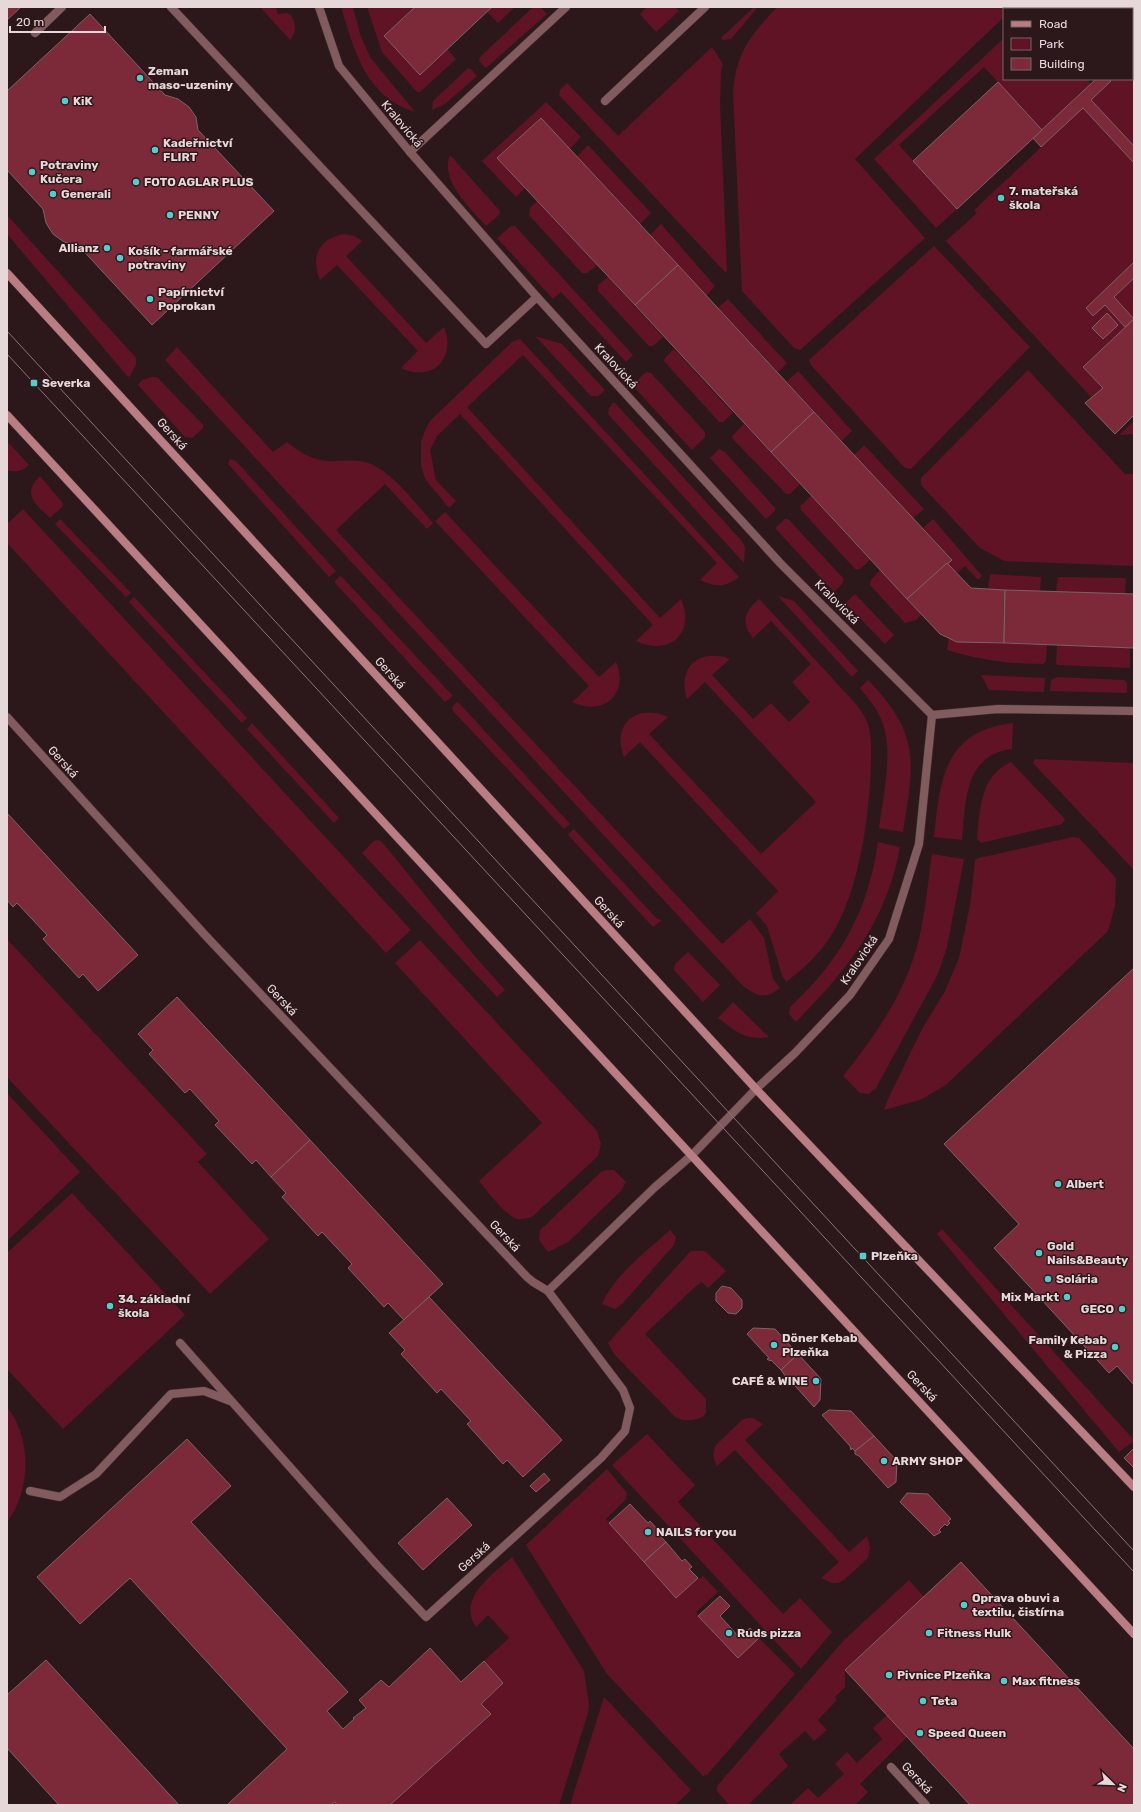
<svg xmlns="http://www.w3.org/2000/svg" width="1141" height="1812" font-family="Rubik,sans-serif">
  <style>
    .green { fill: #5f1325 }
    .building { fill: #7c2a39; stroke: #7c6365 }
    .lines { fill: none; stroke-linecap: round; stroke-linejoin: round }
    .lane-casing { stroke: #463335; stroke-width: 9 }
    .street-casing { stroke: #463335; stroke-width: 9 }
    .secondary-casing { stroke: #463335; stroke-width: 9 }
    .lane { stroke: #825b5f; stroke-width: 8 }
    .street { stroke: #825b5f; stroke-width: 8 }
    .secondary { stroke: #bb7d84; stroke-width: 8 }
    .tram { stroke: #877577; stroke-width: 1 }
    .poi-dot { fill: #53cdca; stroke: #2c181a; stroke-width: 1.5 }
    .labels { text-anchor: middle; stroke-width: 3; stroke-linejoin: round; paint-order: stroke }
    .poi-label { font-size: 12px; font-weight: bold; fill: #e6d7d9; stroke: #2c181a; text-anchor: start }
    .street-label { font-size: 12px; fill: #e6d7d9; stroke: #2c181a }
  </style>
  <rect width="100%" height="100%" fill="#2c181a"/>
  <g class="green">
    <path d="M260 7H276L278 14 287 13 291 15C296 23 297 32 290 40Z"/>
    <path d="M341 7H353L360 34 370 57 415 112C365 96 355 52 341 7Z"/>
    <polygon points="367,7 415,7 384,36 420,75 447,49 456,59 420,92 417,92 382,52"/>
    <polygon points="492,7 515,7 498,23 487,12"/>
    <polygon points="533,7 540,7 547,14 486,68 479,61 480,57"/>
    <polygon points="647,7 675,7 679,11 656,32 640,14"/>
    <polygon points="754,7 758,7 731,39 723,40 721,38"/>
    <path d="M777 7H1014L1012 9H1004V17L855 159 925 238 800 350 794 348 742 291 733 92C737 50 750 37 777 7Z"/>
    <polygon points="1004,38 1004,79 1086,79 1091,84 1042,130 984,67 899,145 957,209 936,228 874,159"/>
    <polygon points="1134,44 1134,146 1091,100 1111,81 1109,79 1132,79 1132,46"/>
    <polygon points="712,47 723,64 721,70 720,104 727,271 725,272 559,95 560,90 567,83 618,136"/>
    <polygon points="468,68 472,70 477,76 445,104 432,110 433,101"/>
    <polygon points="546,102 581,137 570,149 540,118 498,158 525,188 516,197 482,161"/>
    <polygon points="1083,108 1134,163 1134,262 1086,308 1093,316 1105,305 1125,327 1083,366 1103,388 1092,398 946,241 977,213 974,210"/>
    <polygon points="588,145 651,213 640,224 577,157"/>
    <path d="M450 155 500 211V214L486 226C471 209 439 180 450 155Z"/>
    <polygon points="537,201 597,265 587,273 582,273 529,215 530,208"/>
    <polygon points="7,215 136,358 136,365 130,376 128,377 7,234"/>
    <polygon points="661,224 715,286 706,296 650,235"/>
    <polygon points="511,226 515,226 633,355 626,362 561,292 553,299 497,238"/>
    <path d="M344 234 354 236 362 241 346 256 426 343 444 327C457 359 431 383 401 368L418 351 337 265 320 280C310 257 319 238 344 234Z"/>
    <polygon points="934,246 1030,347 911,469 905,468 811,365 809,360"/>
    <polygon points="608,277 663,337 653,346 649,346 598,291 598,285"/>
    <polygon points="1134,278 1134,319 1114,297"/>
    <polygon points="728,299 787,363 778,372 718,308"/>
    <polygon points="535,336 562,344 605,390 598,396 591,396"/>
    <path d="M520 339 739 577C725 588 715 587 700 580L717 563 523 355 467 407 660 618 681 599C696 633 669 657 636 641L653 625 460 414 437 436 430 450 436 480 456 501 449 508 425 479 421 466V442L425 430 430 421 512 342Z"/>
    <path d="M177 347 273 452 287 442C299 452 312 460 328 461 342 462 357 458 371 464 394 474 416 504 433 523L427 529 385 484 336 530 722 944 750 919 764 938 773 979 780 988C764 1000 758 996 743 986L165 360Z"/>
    <polygon points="674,349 733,413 723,422 719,422 664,361 665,358"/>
    <polygon points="1028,370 1125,474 1134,474 1134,566 1004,561 980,548 921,485 921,478"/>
    <polygon points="798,371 852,431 842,441 787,382"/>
    <polygon points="646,372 651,373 705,432 705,437 692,450 632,385"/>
    <polygon points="152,377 157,377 203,425 203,428 192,438 185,437 138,385 142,380"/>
    <polygon points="614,402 741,540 745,547 744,563 608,414 609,408"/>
    <polygon points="1134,421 1134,434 1119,435"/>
    <polygon points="744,424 800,484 790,494 786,494 732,438 733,435"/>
    <path d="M7 441 29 465C23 471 15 473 7 470Z"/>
    <polygon points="864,445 924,509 913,518 854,455"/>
    <polygon points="719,449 725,452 775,508 775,511 766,519 710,458"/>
    <polygon points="230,459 236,461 336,571 329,577 228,464"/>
    <path d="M40 476 62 502 63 506 50 518C36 504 21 495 40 476Z"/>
    <polygon points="811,496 870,560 860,569 855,569 801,510 800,506"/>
    <polygon points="23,509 411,930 386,953 7,543 7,524"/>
    <path d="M445 512 599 677 616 662C630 694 603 717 572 702L589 686 435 521Z"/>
    <polygon points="60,519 131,593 126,597 55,524"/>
    <polygon points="785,519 788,519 844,579 842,584 834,592 775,528"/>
    <polygon points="933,519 982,576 978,580 965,566 957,573 947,563 952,559 923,528"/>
    <polygon points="880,570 922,614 916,620 905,623 870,585 871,580"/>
    <polygon points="990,574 1041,577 1040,591 988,589"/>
    <polygon points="340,576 342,577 453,696 445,702 335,583 335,581"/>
    <polygon points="1058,577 1126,578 1125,594 1056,591"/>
    <polygon points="855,594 894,635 885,644 845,603"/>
    <polygon points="778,596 794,601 858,671 852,677"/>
    <polygon points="134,597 247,718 242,723 129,602"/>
    <path d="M759 599C784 625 808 652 833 679 844 692 861 706 867 722 872 734 871 748 871 761 870 812 860 890 832 934 820 954 804 968 786 982L782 975 767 926 756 913 778 891 640 742 624 757C611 724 637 703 668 717L649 734 761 854 816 802 705 682 687 699C677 667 699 648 730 659L712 675 753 719 771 703 789 722 810 702 792 682 811 664 771 621 753 638C740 622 745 611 759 599Z"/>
    <path d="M949 638 957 642 1047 645 1046 661 1043 664C1009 664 980 660 947 650Z"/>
    <polygon points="1057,645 1130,648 1130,668 1059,665 1056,664"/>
    <polygon points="981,675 1045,678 1044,692 989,690"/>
    <polygon points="1057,677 1124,680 1127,683 1127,693 1050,691 1051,680"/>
    <path d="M868 680C921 734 914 763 903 832L879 828C883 798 893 753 883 724 878 710 869 699 860 688Z"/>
    <polygon points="457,702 459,703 570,824 564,829 453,711 452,707"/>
    <polygon points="252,723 339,818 334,823 247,729"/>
    <path d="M1013 723 1012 749C963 755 966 803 962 840L934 837C940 779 944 731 1013 723Z"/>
    <polygon points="1035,759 1134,763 1134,870 1033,763"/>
    <path d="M1011 762 1065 819 1062 824 981 843 977 839C980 809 980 776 1011 762Z"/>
    <polygon points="574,829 657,919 662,920 653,927 569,836 568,834"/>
    <polygon points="1073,837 1079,838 1116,878 1115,906 1108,931 946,1085 920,1100 884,1110 888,1099 923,1027 944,993 959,958 970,905 975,860 979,858"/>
    <polygon points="378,840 382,842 472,953 505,990 497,997 362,853 374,841"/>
    <path d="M878 842 900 847C887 921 847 970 796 1022L789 1014 790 1007C841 960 868 911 878 842Z"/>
    <path d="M932 854 964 859 947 947 938 974 876 1088 869 1094 860 1093 843 1076C873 1039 901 999 915 953 925 922 927 887 932 854Z"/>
    <polygon points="7,939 207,1154 198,1162 269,1239 210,1294 7,1077"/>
    <path d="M420 940 597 1131 601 1144 598 1156 533 1216C528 1218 523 1220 517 1219 506 1216 487 1191 479 1181L542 1123 395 963Z"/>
    <polygon points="688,952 720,985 703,1002 674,970 675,964"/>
    <path d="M733 1002 769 1037C744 1041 736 1031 718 1018Z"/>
    <polygon points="7,1093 80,1172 7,1241"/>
    <polygon points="607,1170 614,1170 626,1182 621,1191 568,1242 548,1252 539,1240 540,1230 601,1172"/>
    <polygon points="72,1193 185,1315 63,1429 7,1369 7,1253"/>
    <polygon points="942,1229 1134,1440 1134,1441 1119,1452 937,1234"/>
    <path d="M670 1230 676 1237 674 1245 623 1303 615 1309 602 1304C615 1274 646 1252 670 1230Z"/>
    <polygon points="691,1251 705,1251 726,1271 708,1288 702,1282 696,1286 645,1334 706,1399 706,1413 701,1418 692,1420 683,1420 675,1417 614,1354 608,1343 687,1255"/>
    <path d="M7 1407C32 1438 31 1491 7 1522Z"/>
    <path d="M747 1418H753L763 1424 745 1440 849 1552 867 1536 870 1547 868 1558 844 1580 838 1583H832L821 1578 839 1562 735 1450 717 1466C713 1459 712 1453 716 1445L742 1420Z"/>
    <polygon points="647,1434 695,1485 678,1502 783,1614 800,1598 832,1632 801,1669 612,1465"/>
    <polygon points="607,1469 627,1493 626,1499 606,1519 676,1597 698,1578 700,1579 703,1576 718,1592 696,1612 698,1616 738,1658 759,1638 795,1674 707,1775 703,1776 607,1674 526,1545"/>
    <path d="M512 1557 584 1671 589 1704 588 1713 559 1805H390L491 1714 481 1704 503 1683 484 1661 509 1638 488 1615 476 1627C456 1599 493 1574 512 1557Z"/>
    <polygon points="909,1580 924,1597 845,1670 845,1687 835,1697 837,1700 818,1720 827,1730 814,1741 805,1731 779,1754 788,1766 748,1805 729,1805 717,1791 717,1786 844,1640"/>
    <polygon points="604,1697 691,1790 675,1805 570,1805"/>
    <polygon points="887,1715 907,1737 860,1784 868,1792 855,1805 790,1805 808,1788 818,1798 844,1774 835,1764 847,1752 857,1763 882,1739 873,1728"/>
  </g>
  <g class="building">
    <polygon points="7,7 21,7 7,20"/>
    <polygon points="415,7 492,7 420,75 384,36"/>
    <polygon points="1079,7 1134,7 1134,44 1132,46 1132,9 1076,9"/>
    <polygon points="90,14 165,95 178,99 189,107 196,117 198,130 274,211 152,325 78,245 64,242 53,234 46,223 43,209 7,170 7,91"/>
    <polygon points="1096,79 1109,79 1111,81 1091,100 1134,146 1134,163 1083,108 1041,147 1033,138"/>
    <polygon points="998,82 1042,130 957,209 913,161"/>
    <polygon points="541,118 678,265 635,305 497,158"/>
    <polygon points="1134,262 1134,278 1114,297 1134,319 1125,327 1105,305 1093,316 1086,308"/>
    <polygon points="678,265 814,412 771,452 635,305"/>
    <polygon points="1107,313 1118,325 1103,339 1092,328"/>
    <polygon points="1134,319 1134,415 1115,434 1085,403 1103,388 1083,367"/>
    <polygon points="814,412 952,560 907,599 771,452"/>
    <polygon points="947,563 971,588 1005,590 1004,643 957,642 940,634 907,599"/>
    <polygon points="1005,590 1134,594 1134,648 1004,643"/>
    <polygon points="7,813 138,955 98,991 83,974 79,978 43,939 47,935 17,903 13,907 7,900"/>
    <polygon points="1134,968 1134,1385 1117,1366 1109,1373 994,1248 1019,1224 944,1144"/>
    <polygon points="177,997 310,1140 271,1177 256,1160 252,1164 215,1125 219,1121 190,1089 185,1093 149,1054 153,1050 138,1034"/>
    <polygon points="310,1140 443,1284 404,1320 388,1303 384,1307 348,1268 352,1264 322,1232 318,1236 282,1197 286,1193 271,1177"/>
    <polygon points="722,1286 731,1288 742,1300 742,1308 736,1314 728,1313 716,1301 716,1293"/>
    <polygon points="429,1297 562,1440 523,1477 507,1460 503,1464 467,1424 471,1421 441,1389 437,1393 401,1354 405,1350 389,1333"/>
    <polygon points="753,1328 775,1329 798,1354 781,1370 771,1360 770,1361 767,1359 769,1358 747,1334"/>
    <polygon points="798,1354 821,1379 820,1400 814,1407 789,1379 788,1381 785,1378 786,1377 781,1370"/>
    <polygon points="829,1410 851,1411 874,1436 855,1451 852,1448 851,1450 850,1446 822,1415"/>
    <polygon points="874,1436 897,1461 896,1482 888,1488 859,1456 855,1454 855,1451"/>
    <polygon points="187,1439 231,1486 191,1522 348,1692 327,1711 343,1729 354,1719 353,1718 366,1708 359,1700 381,1680 389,1687 430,1648 461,1682 484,1661 503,1683 481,1704 491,1714 390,1805 337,1805 335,1802 331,1805 227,1805 287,1749 130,1578 80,1624 37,1577"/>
    <polygon points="1134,1448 1134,1468 1124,1458"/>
    <polygon points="544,1473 550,1480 536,1492 530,1486"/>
    <polygon points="907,1493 928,1494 951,1519 948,1521 950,1523 947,1526 945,1524 939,1530 941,1532 934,1536 900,1502"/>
    <polygon points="447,1498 472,1525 423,1570 398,1543"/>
    <polygon points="630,1504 648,1523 650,1521 658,1530 656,1532 666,1542 644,1562 609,1523"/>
    <polygon points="666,1542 682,1561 685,1559 692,1567 689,1569 698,1578 676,1598 644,1562"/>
    <polygon points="961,1562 1134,1749 1134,1805 970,1805 845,1670"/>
    <polygon points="720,1596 730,1606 720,1616 739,1637 750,1628 759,1638 738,1658 698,1616"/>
    <polygon points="46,1660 179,1805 59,1805 7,1748 7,1695"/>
  </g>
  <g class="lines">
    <defs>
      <g id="lane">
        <polyline points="171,7 486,344 537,297"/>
        <polyline points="35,33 62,7"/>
        <polyline points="605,101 705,7"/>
        <polyline points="410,152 566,7"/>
        <polyline points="180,1343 376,1564"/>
        <polyline points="30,1491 60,1497 96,1474 171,1394 204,1391 230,1401"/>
      </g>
      <g id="street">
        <polyline points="932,715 998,709 1134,711"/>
        <polyline points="7,717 205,935 527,1277 533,1282 548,1291 654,1188 692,1155 756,1089 795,1053 850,995 889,939 919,844 932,715 781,564 537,297 410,152 339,66 319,7"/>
        <polyline points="376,1564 426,1617 601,1458 625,1431 630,1408 623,1390 548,1291"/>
        <polyline points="891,1767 926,1805"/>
      </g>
      <g id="secondary">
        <polyline points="7,273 756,1089 1134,1487"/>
        <polyline points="7,415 1134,1634"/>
      </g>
    </defs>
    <use href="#lane" class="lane-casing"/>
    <use href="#street" class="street-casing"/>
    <use href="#secondary" class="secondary-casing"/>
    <use href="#lane" class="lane"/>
    <use href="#street" class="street"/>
    <use href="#secondary" class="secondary"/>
    <g class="tram">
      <polyline points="7,331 1134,1551"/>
      <polyline points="7,354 1134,1572"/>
    </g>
  </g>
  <g class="poi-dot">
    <circle cx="140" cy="78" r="4"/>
    <circle cx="65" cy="101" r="4"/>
    <circle cx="155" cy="150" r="4"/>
    <circle cx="32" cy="172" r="4"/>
    <circle cx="136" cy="182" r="4"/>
    <circle cx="53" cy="194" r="4"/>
    <circle cx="1001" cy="198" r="4"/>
    <circle cx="170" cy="215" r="4"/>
    <circle cx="107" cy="248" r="4"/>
    <circle cx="120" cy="258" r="4"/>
    <circle cx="150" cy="299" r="4"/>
    <rect x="30" y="379" width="8" height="8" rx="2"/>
    <circle cx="1058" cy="1184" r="4"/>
    <circle cx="1039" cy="1253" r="4"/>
    <rect x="859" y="1252" width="8" height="8" rx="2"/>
    <circle cx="1048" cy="1279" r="4"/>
    <circle cx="1067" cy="1297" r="4"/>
    <circle cx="110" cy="1306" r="4"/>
    <circle cx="1122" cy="1309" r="4"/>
    <circle cx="774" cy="1345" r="4"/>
    <circle cx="1115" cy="1347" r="4"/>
    <circle cx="816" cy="1381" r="4"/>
    <circle cx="884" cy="1461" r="4"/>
    <circle cx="648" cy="1532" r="4"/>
    <circle cx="964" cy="1605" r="4"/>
    <circle cx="729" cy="1633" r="4"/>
    <circle cx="929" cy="1633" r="4"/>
    <circle cx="889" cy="1675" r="4"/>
    <circle cx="1004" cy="1681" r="4"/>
    <circle cx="923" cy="1701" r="4"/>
    <circle cx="920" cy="1733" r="4"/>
  </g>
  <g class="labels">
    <g class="poi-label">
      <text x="148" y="75">Zeman<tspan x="148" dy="14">maso-uzeniny</tspan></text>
      <text x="73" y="105">KiK</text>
      <text x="163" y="147">Kadeřnictví<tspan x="163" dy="14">FLIRT</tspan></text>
      <text x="40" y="169">Potraviny<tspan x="40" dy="14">Kučera</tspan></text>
      <text x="144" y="186">FOTO AGLAR PLUS</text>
      <text x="1009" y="195">7. mateřská<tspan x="1009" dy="14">škola</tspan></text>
      <text x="61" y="198">Generali</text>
      <text x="178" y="219">PENNY</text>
      <text x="99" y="252" text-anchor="end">Allianz</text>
      <text x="128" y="255">Košík - farmářské<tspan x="128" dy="14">potraviny</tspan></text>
      <text x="158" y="296">Papírnictví<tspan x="158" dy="14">Poprokan</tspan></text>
      <text x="42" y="387">Severka</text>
      <text x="1066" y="1188">Albert</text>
      <text x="1047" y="1250">Gold<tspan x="1047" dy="14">Nails&amp;Beauty</tspan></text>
      <text x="871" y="1260">Plzeňka</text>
      <text x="1056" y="1283">Solária</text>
      <text x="1059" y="1301" text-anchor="end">Mix Markt</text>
      <text x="118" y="1303">34. základní<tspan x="118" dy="14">škola</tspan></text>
      <text x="1114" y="1313" text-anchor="end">GECO</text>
      <text x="782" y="1342">Döner Kebab<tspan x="782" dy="14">Plzeňka</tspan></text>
      <text x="1107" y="1344" text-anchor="end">Family Kebab<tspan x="1107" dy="14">&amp; Pizza</tspan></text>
      <text x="808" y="1385" text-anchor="end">CAFÉ &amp; WINE</text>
      <text x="892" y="1465">ARMY SHOP</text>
      <text x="656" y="1536">NAILS for you</text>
      <text x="972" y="1602">Oprava obuvi a<tspan x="972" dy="14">textilu, čistírna</tspan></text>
      <text x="737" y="1637">Ruds pizza</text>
      <text x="937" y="1637">Fitness Hulk</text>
      <text x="897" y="1679">Pivnice Plzeňka</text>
      <text x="1012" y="1685">Max fitness</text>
      <text x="931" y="1705">Teta</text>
      <text x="928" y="1737">Speed Queen</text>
    </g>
    <g class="street-label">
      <text transform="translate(402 124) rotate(50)" y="4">Kralovická</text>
      <text transform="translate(616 366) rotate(47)" y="4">Kralovická</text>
      <text transform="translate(172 434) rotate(48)" y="4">Gerská</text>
      <text transform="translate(837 602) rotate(45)" y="4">Kralovická</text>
      <text transform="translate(390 673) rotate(48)" y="4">Gerská</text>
      <text transform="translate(63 762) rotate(48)" y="4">Gerská</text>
      <text transform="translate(609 912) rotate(48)" y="4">Gerská</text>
      <text transform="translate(859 960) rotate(-56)" y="4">Kralovická</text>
      <text transform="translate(282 1000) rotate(47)" y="4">Gerská</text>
      <text transform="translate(505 1236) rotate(47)" y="4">Gerská</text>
      <text transform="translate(922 1386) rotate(47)" y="4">Gerská</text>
      <text transform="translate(474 1557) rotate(-42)" y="4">Gerská</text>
      <text transform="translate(917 1778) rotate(47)" y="4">Gerská</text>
    </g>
  </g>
  <rect width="1141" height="1812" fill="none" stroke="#e6d7d9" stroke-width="16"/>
  <rect x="1003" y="8" width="130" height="72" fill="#2c181a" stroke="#766466"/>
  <rect x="1011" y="21" width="20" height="6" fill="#bb7d84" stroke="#766466"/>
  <text x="1039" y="28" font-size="12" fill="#e6d7d9">Road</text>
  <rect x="1011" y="38" width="20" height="12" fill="#5f1325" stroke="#766466"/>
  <text x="1039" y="48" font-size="12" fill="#e6d7d9">Park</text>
  <rect x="1011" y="58" width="20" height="12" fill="#7c2a39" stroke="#766466"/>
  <text x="1039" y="68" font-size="12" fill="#e6d7d9">Building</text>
  <g transform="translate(1113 1784) rotate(113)" stroke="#2c181a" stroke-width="3" paint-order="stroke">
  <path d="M0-3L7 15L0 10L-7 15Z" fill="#e6d7d9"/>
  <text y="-6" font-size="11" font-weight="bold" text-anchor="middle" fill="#e6d7d9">N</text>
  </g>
  <path d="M10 26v6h95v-6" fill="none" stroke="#e6d7d9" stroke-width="2"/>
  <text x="16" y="26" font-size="12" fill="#e6d7d9" stroke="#2c181a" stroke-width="3" paint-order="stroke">20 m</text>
</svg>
